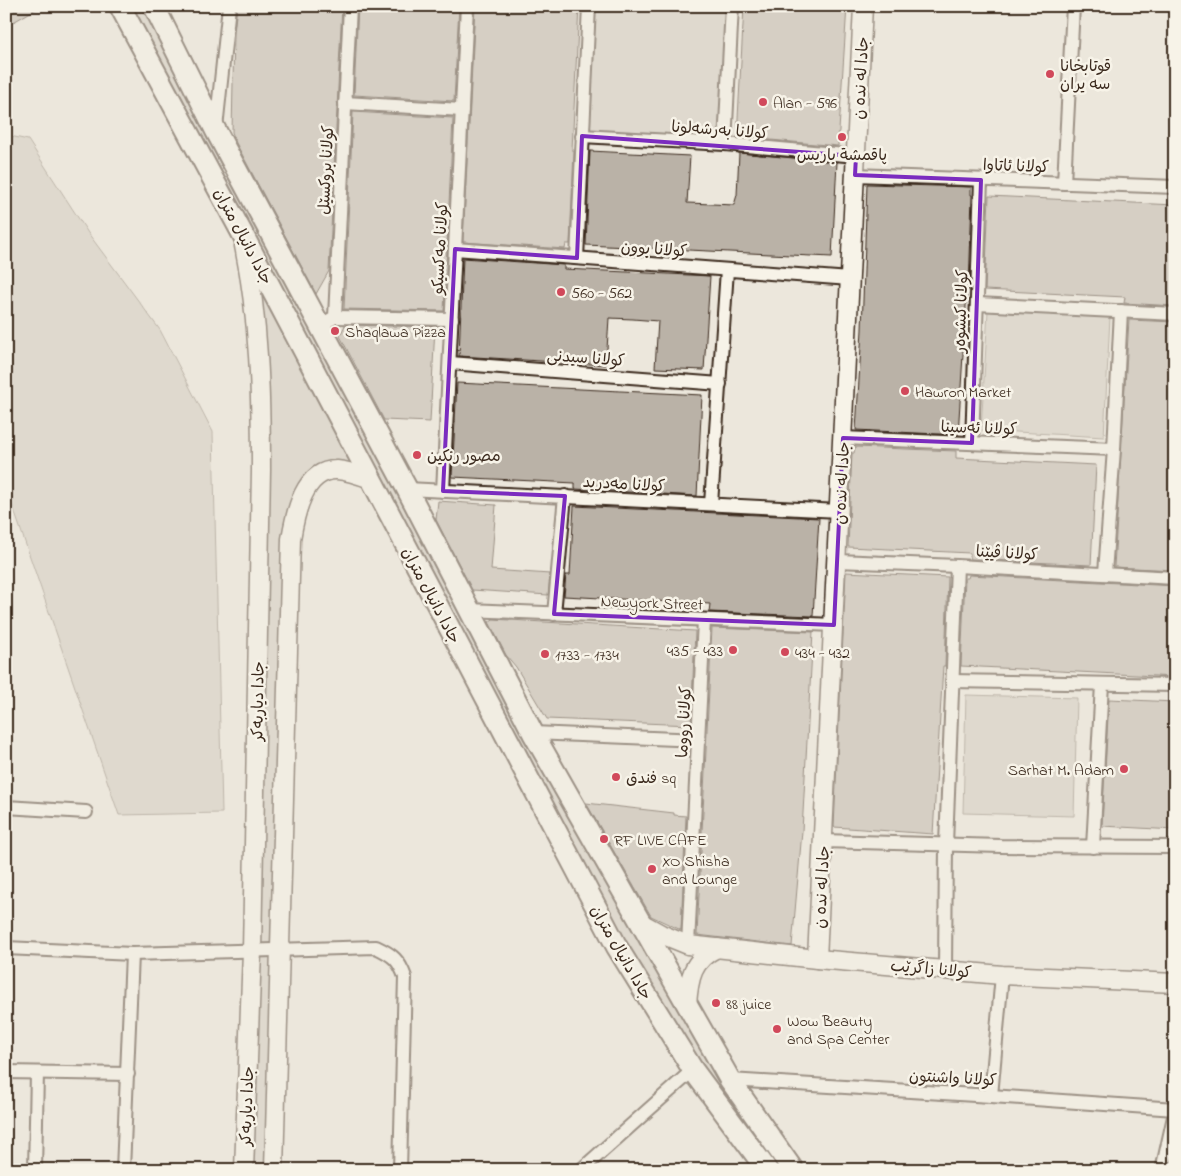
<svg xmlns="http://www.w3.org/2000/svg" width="1181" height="1176" font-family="'Indie Flower','Playpen Sans Arabic',sans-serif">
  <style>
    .green { fill: #cec8bc; stroke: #84796d }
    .building { fill: #bab2a7; stroke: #3b2a1e }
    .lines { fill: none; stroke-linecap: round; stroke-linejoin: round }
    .street-casing { stroke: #3b2a1e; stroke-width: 16 }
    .secondary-casing { stroke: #3b2a1e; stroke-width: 21 }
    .primary-casing { stroke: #3b2a1e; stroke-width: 24 }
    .street { stroke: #f7f3e8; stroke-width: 12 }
    .secondary { stroke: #f7f3e8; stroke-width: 18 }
    .primary { stroke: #f7f3e8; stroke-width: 20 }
    .marked { fill: none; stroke: #7b2cbf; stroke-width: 4; stroke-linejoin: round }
    .poi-dot { fill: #d1495b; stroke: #f7f3e8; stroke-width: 2 }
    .labels { text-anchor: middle; stroke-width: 5; stroke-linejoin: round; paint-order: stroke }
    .poi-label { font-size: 16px; fill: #3b2a1e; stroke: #f7f3e8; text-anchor: start }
    .street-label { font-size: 16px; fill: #3b2a1e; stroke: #f7f3e8 }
  </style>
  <rect width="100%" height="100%" fill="#ece7dc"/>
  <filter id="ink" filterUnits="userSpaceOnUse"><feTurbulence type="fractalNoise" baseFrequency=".02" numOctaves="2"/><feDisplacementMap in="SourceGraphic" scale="10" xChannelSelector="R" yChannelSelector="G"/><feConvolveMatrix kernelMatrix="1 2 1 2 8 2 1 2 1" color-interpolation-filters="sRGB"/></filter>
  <g filter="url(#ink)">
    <g class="green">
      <polygon points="122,6 151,6 350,388 790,1170 769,1170 671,1031"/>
      <polygon points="589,6 732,6 725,144 582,136"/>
      <polygon points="6,135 28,140 88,233 160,330 213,432 222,813 119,815 6,487"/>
      <polygon points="242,233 371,479 336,470 300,501 274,1170 244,1170 261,470"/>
      <polygon points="988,311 1110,317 1104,437 981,430"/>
      <polygon points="966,695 1077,698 1074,816 963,813"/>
    </g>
    <g class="building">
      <polygon points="6,6 41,6 10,24 6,17"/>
      <polygon points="237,6 342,6 329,271 316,294 236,143 232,132 234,33"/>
      <polygon points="358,6 459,6 454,101 354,95"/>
      <polygon points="475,6 579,6 572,150 574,150 570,244 566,244 565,249 463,242"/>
      <polygon points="744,6 847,6 838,146 737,137"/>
      <polygon points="353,112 453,118 444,311 344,309"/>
      <polygon points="590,151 690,156 687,203 712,204 734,205 737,195 739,153 837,162 832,257 586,245"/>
      <polygon points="867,184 971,187 971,195 972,195 969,290 967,290 958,435 856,430 862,330"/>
      <polygon points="989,196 1175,205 1175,306 1124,303 1125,297 985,290"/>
      <polygon points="463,258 564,265 564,269 710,276 704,370 655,368 658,321 633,319 609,318 606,365 459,356"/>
      <polygon points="1129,320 1175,322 1175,570 1114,567"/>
      <polygon points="345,325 435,327 430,422 384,420 340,336"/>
      <polygon points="457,383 702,395 697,496 575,489 575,483 452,477"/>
      <polygon points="855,447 956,451 956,458 1096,465 1091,565 970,559 970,553 848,547 852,453 854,453"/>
      <polygon points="438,501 496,505 491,570 550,574 548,595 472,590 436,520"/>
      <polygon points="574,506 819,518 813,616 709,612 710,604 564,596 566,575 570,575"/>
      <polygon points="846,572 948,577 945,666 943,666 933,834 834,827"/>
      <polygon points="969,575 1175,586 1175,677 961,666 965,578 968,578"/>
      <polygon points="493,619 695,631 691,725 547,719 516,667 506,655 489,622"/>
      <polygon points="712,628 813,632 802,831 792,946 697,935"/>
      <polygon points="1109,699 1175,702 1175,830 1102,826"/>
      <polygon points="586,803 674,813 674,815 686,816 681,930 651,916"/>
    </g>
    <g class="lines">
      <defs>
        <g id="street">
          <polyline points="345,103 462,110"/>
          <polyline points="216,128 229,6"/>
          <polyline points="582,136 725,144 856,156"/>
          <polyline points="725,144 732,6"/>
          <polyline points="855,175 1175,187"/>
          <polyline points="1064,183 1073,6"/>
          <polyline points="455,249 850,279"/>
          <polyline points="577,258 589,6"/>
          <polyline points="977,304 1175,314"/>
          <polyline points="335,317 452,319"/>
          <polyline points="319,326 335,317 350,6"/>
          <polyline points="450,363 720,384"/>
          <polyline points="843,438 1114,449"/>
          <polyline points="972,443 981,180"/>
          <polyline points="407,489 839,511"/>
          <polyline points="443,491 467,6"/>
          <polyline points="711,504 727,270"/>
          <polyline points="838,561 957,566 1175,578"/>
          <polyline points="1105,573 1114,449 1121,311"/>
          <polyline points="469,610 834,625"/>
          <polyline points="554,614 565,496"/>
          <polyline points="952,681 1175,685"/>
          <polyline points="533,733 699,740"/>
          <polyline points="6,807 86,812"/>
          <polyline points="823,841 1001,846 1175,847"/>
          <polyline points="1093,847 1102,684"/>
          <polyline points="688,945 704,620"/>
          <path d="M6 948 132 954 376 947C393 955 399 960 405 977L400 1170"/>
          <polyline points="945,969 946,844 957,566"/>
          <polyline points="6,1072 128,1074"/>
          <polyline points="730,1080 991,1096 1175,1109"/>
          <polyline points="991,1096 1002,975"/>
          <polyline points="35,1170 37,1073"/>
          <polyline points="123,1170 132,954"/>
          <polyline points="581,1170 693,1070"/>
          <polyline points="1162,1170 1175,1112"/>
        </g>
        <g id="secondary">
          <polyline points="641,923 661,934 688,945 817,959 1002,975 1175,983"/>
          <polyline points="817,959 863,6"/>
          <path d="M687 1004C689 978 692 960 717 948"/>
          <path d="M244 1170 252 951 261 470C261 394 259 320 244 246"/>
          <path d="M274 1170 291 539C295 514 304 469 337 470 349 471 360 475 371 479"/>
        </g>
        <g id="primary">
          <polyline points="120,6 242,233 617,947 693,1070 767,1170"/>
          <polyline points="154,6 216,131 407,489 533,733 730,1080 793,1170"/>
        </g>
      </defs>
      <use href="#street" class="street-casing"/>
      <use href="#secondary" class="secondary-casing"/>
      <use href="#primary" class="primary-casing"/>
      <use href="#street" class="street"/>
      <use href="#secondary" class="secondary"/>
      <use href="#primary" class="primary"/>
    </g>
  </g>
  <path d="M0 0H1181V1176H0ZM582 136 856 156 855 175 981 180 972 443 843 438 834 625 554 614 565 496 443 491 455 249 577 258Z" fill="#ece7dc" fill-opacity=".55" fill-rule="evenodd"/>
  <path class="marked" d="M582 136 856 156 855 175 981 180 972 443 843 438 834 625 554 614 565 496 443 491 455 249 577 258Z"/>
  <g class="poi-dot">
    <circle cx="1050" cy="74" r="5"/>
    <circle cx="763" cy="102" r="5"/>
    <circle cx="842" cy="137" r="5"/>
    <circle cx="561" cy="292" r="5"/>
    <circle cx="335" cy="331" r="5"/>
    <circle cx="905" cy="391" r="5"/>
    <circle cx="417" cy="455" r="5"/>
    <circle cx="733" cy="650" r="5"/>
    <circle cx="785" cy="652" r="5"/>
    <circle cx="545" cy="654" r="5"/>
    <circle cx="1124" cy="769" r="5"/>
    <circle cx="616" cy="777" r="5"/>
    <circle cx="604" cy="839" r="5"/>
    <circle cx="652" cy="869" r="5"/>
    <circle cx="716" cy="1003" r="5"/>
    <circle cx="777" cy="1029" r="5"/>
  </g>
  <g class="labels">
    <g class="poi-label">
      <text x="1060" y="71">قوتابخانا<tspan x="1060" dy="18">سه يران</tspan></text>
      <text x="773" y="108">Alan - 596</text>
      <text x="842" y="160" text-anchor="middle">پاقمشة باريس</text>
      <text x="571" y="298">560 - 562</text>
      <text x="345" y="337">Shaqlawa Pizza</text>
      <text x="915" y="397">Hawron Market</text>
      <text x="427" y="461">مصور رنكين</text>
      <text x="723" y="656" text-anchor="end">435 - 433</text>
      <text x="795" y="658">434 - 432</text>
      <text x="555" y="660">1733 - 1734</text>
      <text x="1114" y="775" text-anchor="end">Sarhat M. Adam</text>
      <text x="626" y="783">فندق sq</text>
      <text x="614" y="845">RF LIVE CAFE</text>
      <text x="662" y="866">XO Shisha<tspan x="662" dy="18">and Lounge</tspan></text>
      <text x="726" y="1009">88 juice</text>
      <text x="787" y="1026">Wow Beauty<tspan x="787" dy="18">and Spa Center</tspan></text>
    </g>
    <g class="street-label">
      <text transform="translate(860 78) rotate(-87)" y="6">جادا له نده ن</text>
      <text transform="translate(720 129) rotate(4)" y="6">كولانا به‌رشه‌لونا</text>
      <text transform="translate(1016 165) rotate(2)" y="6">كولانا ئاتاوا</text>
      <text transform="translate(325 170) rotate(-87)" y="6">كولانا بروکسێل</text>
      <text transform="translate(244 236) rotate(62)" y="6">جادا دانيال متران</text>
      <text transform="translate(439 248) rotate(-87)" y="6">كولانا مەکسیکو</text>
      <text transform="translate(654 248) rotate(4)" y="6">كولانا بوون</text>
      <text transform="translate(960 311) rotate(-88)" y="6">كولانا كیشوه‌ر</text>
      <text transform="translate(586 357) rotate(4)" y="6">كولانا سيدنى</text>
      <text transform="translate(979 427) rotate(2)" y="6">كولانا ئەسینا</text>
      <text transform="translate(624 483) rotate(3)" y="6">كولانا مه‌درید</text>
      <text transform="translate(841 483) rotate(-87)" y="6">جادا له نده ن</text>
      <text transform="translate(1007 552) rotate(3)" y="6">كولانا ڤیێنا</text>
      <text transform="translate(432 595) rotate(62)" y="6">جادا دانيال متران</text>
      <text transform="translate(652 602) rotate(2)" y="6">Newyork Street</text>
      <text transform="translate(257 701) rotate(-89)" y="6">جادا دیاربه‌كر</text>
      <text transform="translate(683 722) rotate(-87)" y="6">كولانا رووما</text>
      <text transform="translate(821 887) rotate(-87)" y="6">جادا له نده ن</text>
      <text transform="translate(622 952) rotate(60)" y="6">جادا دانيال متران</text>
      <text transform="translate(931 968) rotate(5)" y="6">كولانا زاگرێب</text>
      <text transform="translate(953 1077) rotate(3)" y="6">كولانا واشنتون</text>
      <text transform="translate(246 1106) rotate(-88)" y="6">جادا دیاربه‌كر</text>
    </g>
  </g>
  <rect width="1181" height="1176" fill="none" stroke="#f7f3e8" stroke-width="25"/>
  <rect x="12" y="12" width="1156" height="1151" fill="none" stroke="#3b2a1e" stroke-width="2" filter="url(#ink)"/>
</svg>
